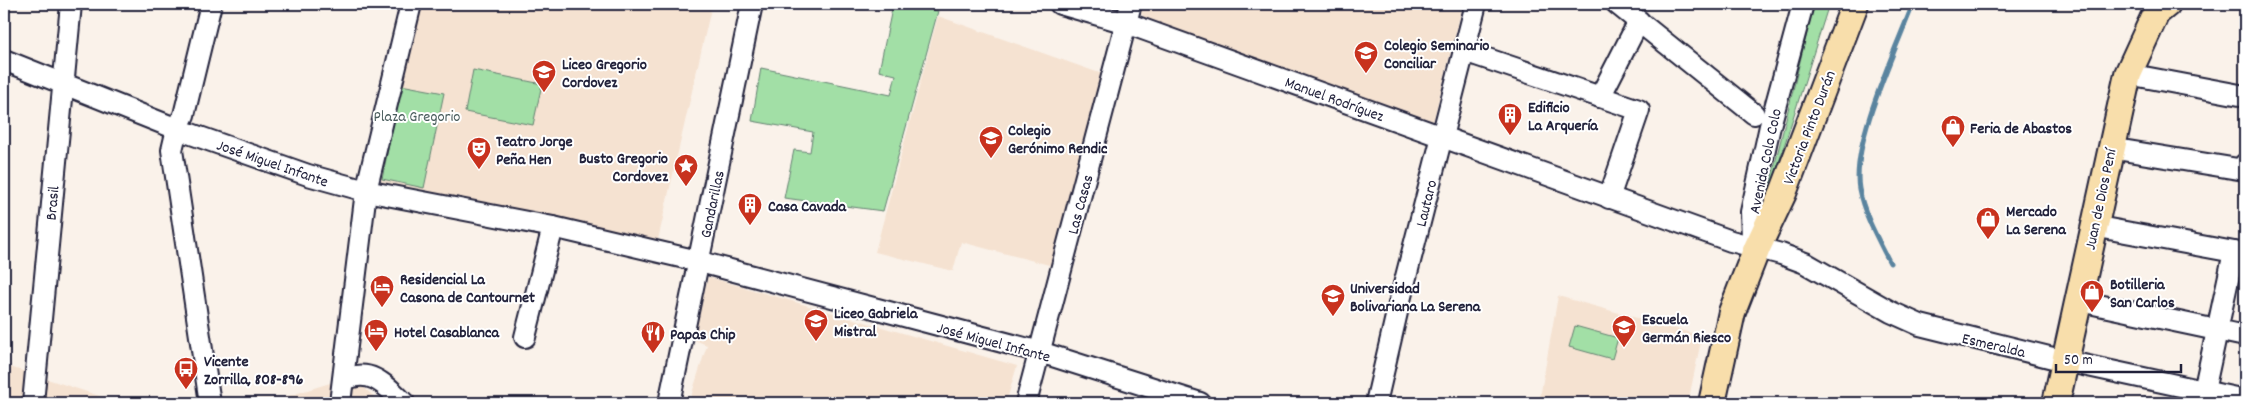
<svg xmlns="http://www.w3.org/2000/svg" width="2249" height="407" font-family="Dekko,sans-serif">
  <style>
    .built { fill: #f5e2d1 }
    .green { fill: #a2dfa6; stroke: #628070 }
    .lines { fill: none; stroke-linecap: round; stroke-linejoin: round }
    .stream { stroke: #5a849f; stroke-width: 5 }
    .minor-casing { stroke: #22223b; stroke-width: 24 }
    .major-casing { stroke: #22223b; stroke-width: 30 }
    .minor { stroke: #fff; stroke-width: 20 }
    .major { stroke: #f8deab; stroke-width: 26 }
    .labels { text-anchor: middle; stroke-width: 4; stroke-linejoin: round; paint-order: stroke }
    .poi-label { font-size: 16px; font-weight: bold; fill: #22223b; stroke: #fff; text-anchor: start }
    .street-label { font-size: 16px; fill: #22223b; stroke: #fff }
    .park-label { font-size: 16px; fill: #485b5b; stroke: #fff }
  </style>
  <rect width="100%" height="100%" fill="#faf2ea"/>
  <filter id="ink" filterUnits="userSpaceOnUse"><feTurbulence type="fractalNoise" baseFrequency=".02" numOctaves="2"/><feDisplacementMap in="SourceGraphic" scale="10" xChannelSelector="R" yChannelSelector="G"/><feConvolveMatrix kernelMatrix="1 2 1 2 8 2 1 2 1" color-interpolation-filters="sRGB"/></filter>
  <g filter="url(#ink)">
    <g class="built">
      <polygon points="417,4 712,4 657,244 375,182"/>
      <polygon points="1140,4 1463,4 1431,130 1144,18 1139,10"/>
      <polygon points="938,16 1105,75 1053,266 961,242 953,271 875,252"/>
      <polygon points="708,277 1017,366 1006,403 689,403 707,345 692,339"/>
      <polygon points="1558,296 1702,336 1688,403 1539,403"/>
      <polygon points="4,365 121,403 4,403"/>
      <polygon points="351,376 381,403 266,403 330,383"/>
    </g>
    <g class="green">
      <polygon points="893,4 938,11 883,211 784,198 794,150 810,152 813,132 752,121 761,68 891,95 896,75 879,71"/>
      <polygon points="1814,4 1829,4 1763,213"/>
      <polygon points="473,70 542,84 533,125 465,112"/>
      <polygon points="401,85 444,93 424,188 382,179"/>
      <polygon points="1575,326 1618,338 1612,359 1569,347"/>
    </g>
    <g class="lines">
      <path class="stream" d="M1890 263C1878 239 1864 215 1859 189 1851 143 1896 49 1913 4"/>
      <defs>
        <g id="minor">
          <polyline points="1060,4 1126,23 1731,241 1781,254 1805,263 1891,312 1920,325 2065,361 2245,400"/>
          <polyline points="1617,4 1754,114"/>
          <polyline points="1464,51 1639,110 1609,198"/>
          <polyline points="4,60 177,129 308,175 366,191 553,227 685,258 1040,352 1200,403"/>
          <polyline points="2128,74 2245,96"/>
          <polyline points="1600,97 1639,21"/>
          <polyline points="2110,148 2244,170 2245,164"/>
          <polyline points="2093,226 2245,254"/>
          <polyline points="1757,248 1752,237 1751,212 1770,126 1803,4"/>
          <polyline points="2089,303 2245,336"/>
          <polyline points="525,337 553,227"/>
          <path d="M343 381C369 366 386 385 404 403"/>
          <polyline points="2204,391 2234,252"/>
          <polyline points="33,403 71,4"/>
          <polyline points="210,403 172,150 177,129 184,115 211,4"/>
          <polyline points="340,403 366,191 411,4"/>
          <polyline points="669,403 752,4"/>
          <polyline points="1026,403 1131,4"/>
          <polyline points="1376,403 1398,308 1476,4"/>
        </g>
        <g id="major">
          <polyline points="1712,403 1732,312 1757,248 1783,193 1855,4"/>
          <polyline points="2056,403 2128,74 2156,13 2167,4"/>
        </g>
      </defs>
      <use href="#minor" class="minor-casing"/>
      <use href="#major" class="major-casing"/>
      <use href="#minor" class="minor"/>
      <use href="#major" class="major"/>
    </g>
  </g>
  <defs>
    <symbol id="school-pin" viewBox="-11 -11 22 30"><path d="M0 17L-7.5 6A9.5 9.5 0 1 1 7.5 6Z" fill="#c8321e" stroke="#fff"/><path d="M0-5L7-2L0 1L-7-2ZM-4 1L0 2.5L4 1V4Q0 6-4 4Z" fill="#fff"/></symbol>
    <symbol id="building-pin" viewBox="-11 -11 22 30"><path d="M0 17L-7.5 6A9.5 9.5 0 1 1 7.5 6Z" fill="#c8321e" stroke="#fff"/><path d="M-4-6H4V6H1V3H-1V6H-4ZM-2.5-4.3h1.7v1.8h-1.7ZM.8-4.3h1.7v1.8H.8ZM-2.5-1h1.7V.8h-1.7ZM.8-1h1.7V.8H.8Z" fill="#fff"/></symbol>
    <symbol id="shop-pin" viewBox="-11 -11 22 30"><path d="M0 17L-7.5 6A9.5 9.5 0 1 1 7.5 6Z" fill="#c8321e" stroke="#fff"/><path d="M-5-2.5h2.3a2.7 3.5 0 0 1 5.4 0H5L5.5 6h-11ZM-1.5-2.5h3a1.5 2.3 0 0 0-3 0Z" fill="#fff"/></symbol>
    <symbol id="theatre-pin" viewBox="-11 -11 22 30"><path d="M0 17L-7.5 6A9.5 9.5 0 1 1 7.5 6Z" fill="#c8321e" stroke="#fff"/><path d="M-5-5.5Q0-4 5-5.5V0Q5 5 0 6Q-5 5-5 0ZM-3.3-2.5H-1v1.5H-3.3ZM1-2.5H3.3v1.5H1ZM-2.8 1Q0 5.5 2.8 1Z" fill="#fff"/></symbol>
    <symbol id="sight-pin" viewBox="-11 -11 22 30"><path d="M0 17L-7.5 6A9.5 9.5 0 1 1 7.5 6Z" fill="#c8321e" stroke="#fff"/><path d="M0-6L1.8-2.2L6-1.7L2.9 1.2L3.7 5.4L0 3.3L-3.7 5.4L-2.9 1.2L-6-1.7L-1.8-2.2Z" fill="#fff"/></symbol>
    <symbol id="hotel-pin" viewBox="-11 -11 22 30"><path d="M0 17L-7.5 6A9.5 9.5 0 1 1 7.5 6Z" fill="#c8321e" stroke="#fff"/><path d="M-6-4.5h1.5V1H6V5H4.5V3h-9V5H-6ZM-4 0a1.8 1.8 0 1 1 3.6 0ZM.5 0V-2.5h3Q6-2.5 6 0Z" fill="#fff"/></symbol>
    <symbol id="restaurant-pin" viewBox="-11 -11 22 30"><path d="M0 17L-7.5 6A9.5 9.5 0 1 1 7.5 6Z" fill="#c8321e" stroke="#fff"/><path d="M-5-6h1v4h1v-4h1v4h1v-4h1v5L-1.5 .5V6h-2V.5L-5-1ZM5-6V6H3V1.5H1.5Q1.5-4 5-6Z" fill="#fff"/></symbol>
    <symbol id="bus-pin" viewBox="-11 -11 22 30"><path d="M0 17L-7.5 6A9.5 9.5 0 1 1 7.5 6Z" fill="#c8321e" stroke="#fff"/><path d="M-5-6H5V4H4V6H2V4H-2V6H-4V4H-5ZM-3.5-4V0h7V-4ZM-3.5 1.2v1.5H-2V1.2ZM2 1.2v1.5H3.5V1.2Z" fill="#fff"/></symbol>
  </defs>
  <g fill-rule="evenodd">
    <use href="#school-pin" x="1352" y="39" width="28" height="38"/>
    <use href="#school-pin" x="530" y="58" width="28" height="38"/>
    <use href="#building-pin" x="1496" y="101" width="28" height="38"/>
    <use href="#shop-pin" x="1939" y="113" width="28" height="38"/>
    <use href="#school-pin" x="977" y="124" width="28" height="38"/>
    <use href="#theatre-pin" x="465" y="135" width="28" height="38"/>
    <use href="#sight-pin" x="672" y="152" width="28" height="38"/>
    <use href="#building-pin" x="736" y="191" width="28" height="38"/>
    <use href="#shop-pin" x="1974" y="205" width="28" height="38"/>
    <use href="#hotel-pin" x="368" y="273" width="28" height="38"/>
    <use href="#shop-pin" x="2078" y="278" width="28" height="38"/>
    <use href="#school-pin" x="1319" y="282" width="28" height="38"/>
    <use href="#school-pin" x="802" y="307" width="28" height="38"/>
    <use href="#school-pin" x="1610" y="313" width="28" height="38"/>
    <use href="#hotel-pin" x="362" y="317" width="28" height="38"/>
    <use href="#restaurant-pin" x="639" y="319" width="28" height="38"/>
    <use href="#bus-pin" x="172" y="355" width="28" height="38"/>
  </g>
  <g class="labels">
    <g class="poi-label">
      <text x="1384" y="50">Colegio Seminario<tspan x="1384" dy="18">Conciliar</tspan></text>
      <text x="562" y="69">Liceo Gregorio<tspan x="562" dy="18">Cordovez</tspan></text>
      <text x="1528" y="112">Edificio<tspan x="1528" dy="18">La Arquería</tspan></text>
      <text x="1970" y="133">Feria de Abastos</text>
      <text x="1008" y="135">Colegio<tspan x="1008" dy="18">Gerónimo Rendic</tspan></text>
      <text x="496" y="146">Teatro Jorge<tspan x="496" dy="18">Peña Hen</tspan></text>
      <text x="668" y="163" text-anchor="end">Busto Gregorio<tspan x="668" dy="18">Cordovez</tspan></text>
      <text x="768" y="211">Casa Cavada</text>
      <text x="2006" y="216">Mercado<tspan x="2006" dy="18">La Serena</tspan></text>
      <text x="400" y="284">Residencial La<tspan x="400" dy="18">Casona de Cantournet</tspan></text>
      <text x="2110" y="289">Botilleria<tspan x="2110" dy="18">San Carlos</tspan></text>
      <text x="1350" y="293">Universidad<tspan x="1350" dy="18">Bolivariana La Serena</tspan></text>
      <text x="834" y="318">Liceo Gabriela<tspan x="834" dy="18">Mistral</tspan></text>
      <text x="1642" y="324">Escuela<tspan x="1642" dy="18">Germán Riesco</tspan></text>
      <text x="394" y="337">Hotel Casablanca</text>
      <text x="670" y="339">Papas Chip</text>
      <text x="204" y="366">Vicente<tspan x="204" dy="18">Zorrilla, 808-896</tspan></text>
    </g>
    <g class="street-label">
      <text transform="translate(1335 98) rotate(20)" y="6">Manuel Rodríguez</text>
      <text transform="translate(1808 127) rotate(-69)" y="6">Victoria Pinto Durán</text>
      <text transform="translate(1764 161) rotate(-78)" y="6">Avenida Colo Colo</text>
      <text transform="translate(273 162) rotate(19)" y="6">José Miguel Infante</text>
      <text transform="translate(2099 199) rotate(-78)" y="6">Juan de Dios Pení</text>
      <text transform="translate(51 203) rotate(-85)" y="6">Brasil</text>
      <text transform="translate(1425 203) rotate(-76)" y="6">Lautaro</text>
      <text transform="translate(711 204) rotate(-78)" y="6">Gandarillas</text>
      <text transform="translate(1079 204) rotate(-75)" y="6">Las Casas</text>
      <text transform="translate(994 341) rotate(15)" y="6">José Miguel Infante</text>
      <text transform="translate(1994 344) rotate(13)" y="6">Esmeralda</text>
    </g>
    <g class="park-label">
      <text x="417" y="121">Plaza Gregorio</text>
    </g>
  </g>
  <rect width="2249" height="407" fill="none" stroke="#fff" stroke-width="20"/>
  <rect x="10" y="10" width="2229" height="387" fill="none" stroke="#22223b" stroke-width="2" filter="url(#ink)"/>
  <path d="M2056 364v8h125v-8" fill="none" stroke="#22223b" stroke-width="2.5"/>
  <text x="2064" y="364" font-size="15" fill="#22223b" stroke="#ffffff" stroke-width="4" paint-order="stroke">50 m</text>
</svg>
